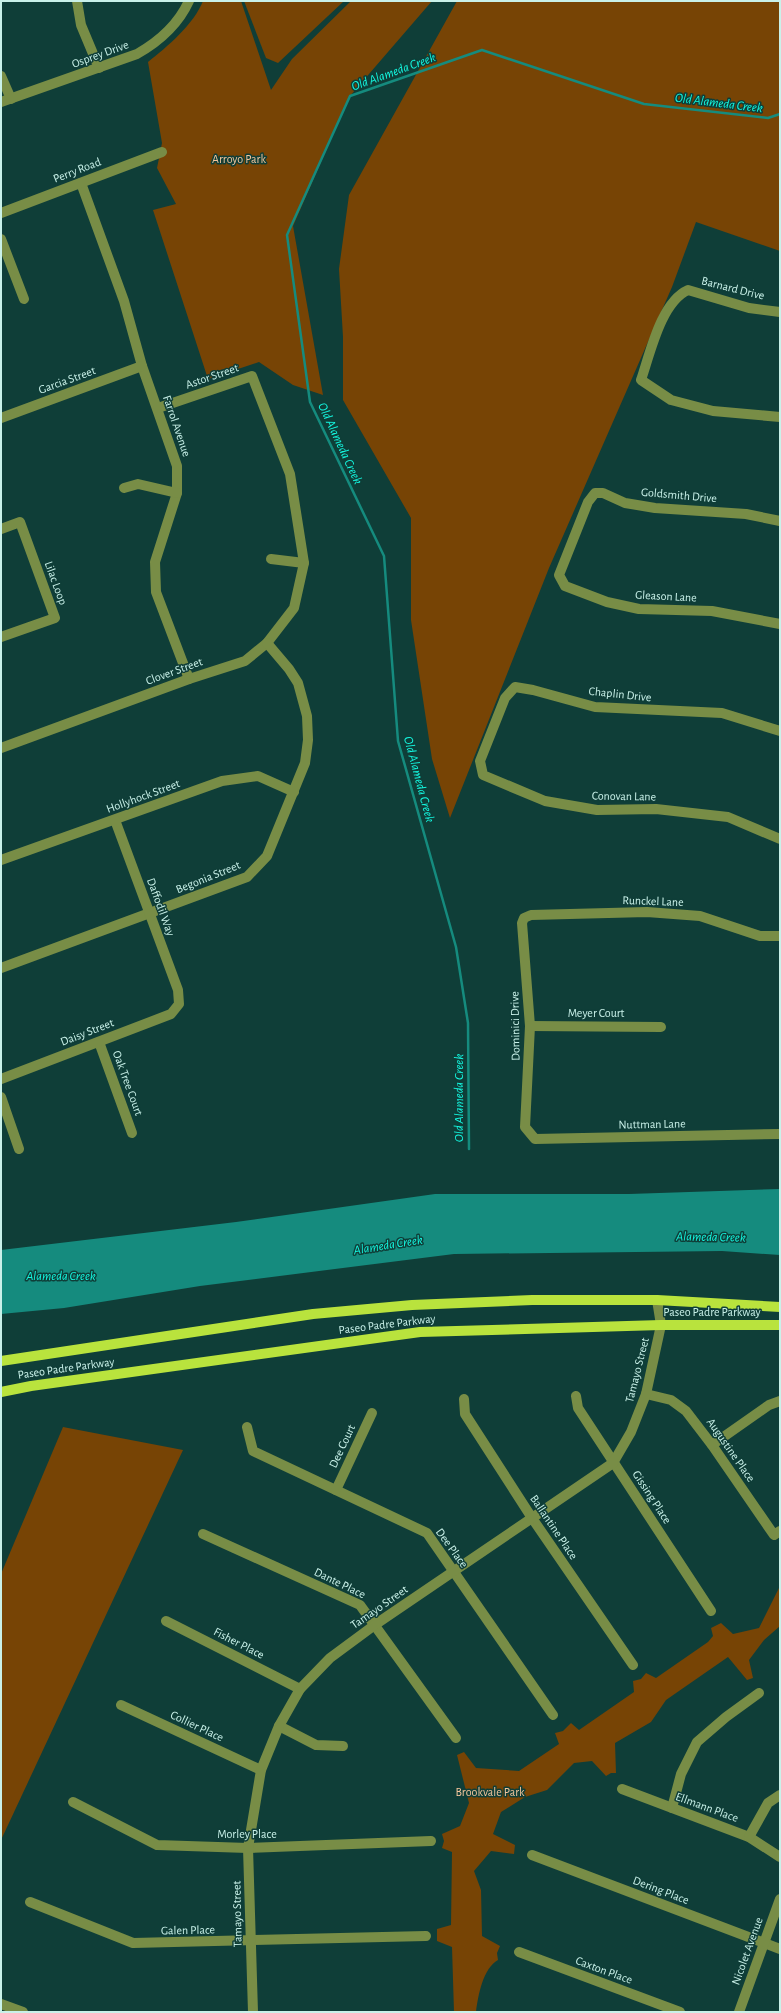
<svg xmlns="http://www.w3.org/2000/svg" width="781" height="2013" font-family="'Alegreya Sans',sans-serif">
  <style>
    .green { fill: #774405 }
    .water { fill: #158b7e }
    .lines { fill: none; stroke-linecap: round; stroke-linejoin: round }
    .stream { stroke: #158b7e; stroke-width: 2.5 }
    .minor { stroke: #788d46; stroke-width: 10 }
    .major { stroke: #b9e33d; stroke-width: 10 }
    .labels { text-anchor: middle; stroke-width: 3; stroke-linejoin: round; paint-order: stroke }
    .street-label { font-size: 12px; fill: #c9f1e9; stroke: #0f3e38 }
    .park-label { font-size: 12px; fill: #f5c69c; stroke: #0f3e38 }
    .water-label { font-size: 13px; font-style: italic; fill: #14f7e0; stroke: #0f3e38 }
  </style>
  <rect width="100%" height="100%" fill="#0f3e38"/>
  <g class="green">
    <path d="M203 1H241L271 90 292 59 351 1H432L350 96 293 226 323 395 293 385 259 362 208 379 153 210 176 204 157 168 162 143 148 62C167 47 194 24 203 1Z"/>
    <polygon points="244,1 344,1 278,63 266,58"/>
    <polygon points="457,1 780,1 780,251 696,222 672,287 549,568 450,818 432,759 411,620 411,518 343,400 343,337 339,269 349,195"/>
    <polygon points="63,1427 183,1450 1,1840 1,1574"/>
    <path d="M780 1586V1626L764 1640 749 1660 753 1678 747 1680 728 1657 666 1700 651 1722 615 1743 616 1773H611L606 1776 592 1761 574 1763 547 1790 525 1797 501 1812 493 1834 515 1845 514 1854 491 1851 474 1871 481 1890 482 1936 500 1946 497 1953 498 1960C483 1968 478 1996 476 2012H454L452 1947 437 1941V1929L451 1925 452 1852 442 1848 444 1841 442 1834 460 1826 469 1803 457 1755 464 1752 476 1768 519 1771 559 1744 555 1733 563 1731 571 1723 579 1730 634 1692 633 1681 641 1679 646 1673 656 1678 708 1642 713 1636 711 1628 721 1623 733 1634 759 1628Z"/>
  </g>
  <polygon class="water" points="780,1189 780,1255 722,1251 454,1254 200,1286 64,1308 1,1314 1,1250 236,1222 435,1194 629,1194"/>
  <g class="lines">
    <polyline class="stream" points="469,1149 468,1023 456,947 398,741 384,556 310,402 287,235 350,96 482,50 644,104 768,118 780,114"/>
    <g class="minor">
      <polyline points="77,1 81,25 99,68"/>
      <polyline points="1,76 11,99"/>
      <path d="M1 102 137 54C160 41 178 25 189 1"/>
      <polyline points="81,183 124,301 142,366 177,466 177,493 155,562 156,592 189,679"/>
      <polyline points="1,213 162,152"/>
      <polyline points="1,239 24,299"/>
      <path d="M780 312 749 308 688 290C661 302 650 354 641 380L671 400 713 411 780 417"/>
      <polyline points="1,418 142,366"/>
      <polyline points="124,488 138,484 177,493"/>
      <polyline points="780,521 746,514 655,508 625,503 603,493 595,493 588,502 559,575 565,586 607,602 639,609 712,611 780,624"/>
      <polyline points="1,529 20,522 55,618 1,637"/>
      <polyline points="271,559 304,563"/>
      <polyline points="780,731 722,713 595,707 533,690 515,687 505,698 480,761 483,775 545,801 597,810 656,809 728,817 780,839"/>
      <polyline points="1,748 189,679 245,661 267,643 294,608 304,563 290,474 252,376 158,408"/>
      <polyline points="1,860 222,781 258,776 294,792"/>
      <polyline points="780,936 760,936 700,916 647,912 531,915 524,918 522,923 530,1026 525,1127 535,1139 780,1134"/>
      <polyline points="1,968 247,877 267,856 305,763 308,740 307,716 298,683 289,669 267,643"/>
      <polyline points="530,1026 661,1027"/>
      <polyline points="99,1042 132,1133"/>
      <polyline points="1,1079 171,1014 179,1004 178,990 115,820"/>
      <polyline points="1,1097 19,1149"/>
      <polyline points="646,1394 671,1400 686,1411 712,1445 774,1535 780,1531"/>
      <polyline points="576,1396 578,1408 711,1611"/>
      <polyline points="464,1399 465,1414 532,1518 633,1665"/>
      <polyline points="247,1427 253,1451 427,1533 553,1715"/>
      <polyline points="712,1445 769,1405 780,1401"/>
      <polyline points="336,1490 372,1413"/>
      <polyline points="203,1534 360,1605 456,1738"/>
      <polyline points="166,1621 300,1689"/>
      <polyline points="121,1705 261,1770"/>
      <polyline points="279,1726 316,1745 343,1746"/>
      <polyline points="622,1789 749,1837 780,1857"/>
      <polyline points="73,1802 157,1845 248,1848 431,1841"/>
      <polyline points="672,1808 681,1774 697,1742 726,1717 759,1693"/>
      <polyline points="749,1837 768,1803 780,1795"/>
      <polyline points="532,1855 780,1949"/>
      <polyline points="30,1902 133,1943 426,1936"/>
      <polyline points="519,1952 680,2012"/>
      <polyline points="1,2004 23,2012"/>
      <polyline points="253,2012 248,1848 261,1770 279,1726 300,1689 330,1658 376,1624 613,1463 631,1432 646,1394 661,1325 657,1300"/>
      <polyline points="739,2012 780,1899"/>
    </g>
    <g class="major">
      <polyline points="1,1361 313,1314 412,1305 532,1300 657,1300 780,1307"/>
      <polyline points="1,1392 31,1386 420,1332 661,1325 780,1325"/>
    </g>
  </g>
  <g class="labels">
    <g class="street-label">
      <text transform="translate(100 54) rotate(-20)" y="4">Osprey Drive</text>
      <text transform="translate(77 170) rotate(-21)" y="4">Perry Road</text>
      <text transform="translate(733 288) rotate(14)" y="4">Barnard Drive</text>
      <text transform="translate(212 376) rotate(-19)" y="4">Astor Street</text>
      <text transform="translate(67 380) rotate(-20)" y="4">Garcia Street</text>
      <text transform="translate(177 426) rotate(71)" y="4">Farrol Avenue</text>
      <text transform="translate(679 495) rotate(5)" y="4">Goldsmith Drive</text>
      <text transform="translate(56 583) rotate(70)" y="4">Lilac Loop</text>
      <text transform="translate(666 596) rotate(3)" y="4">Gleason Lane</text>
      <text transform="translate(174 671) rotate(-20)" y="4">Clover Street</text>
      <text transform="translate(620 694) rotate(6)" y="4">Chaplin Drive</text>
      <text transform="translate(143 796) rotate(-20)" y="4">Hollyhock Street</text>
      <text transform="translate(624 796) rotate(1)" y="4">Conovan Lane</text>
      <text transform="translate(208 877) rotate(-22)" y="4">Begonia Street</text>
      <text transform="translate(653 901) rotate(2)" y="4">Runckel Lane</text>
      <text transform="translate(161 907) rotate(70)" y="4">Daffodil Way</text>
      <text x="596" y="1017">Meyer Court</text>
      <text transform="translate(515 1026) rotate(-91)" y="4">Dominici Drive</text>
      <text transform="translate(87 1032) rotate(-21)" y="4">Daisy Street</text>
      <text transform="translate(128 1083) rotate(70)" y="4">Oak Tree Court</text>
      <text transform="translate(652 1124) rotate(-1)" y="4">Nuttman Lane</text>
      <text x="712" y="1316">Paseo Padre Parkway</text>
      <text transform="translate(387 1324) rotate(-7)" y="4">Paseo Padre Parkway</text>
      <text transform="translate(66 1368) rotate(-8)" y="4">Paseo Padre Parkway</text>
      <text transform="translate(637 1370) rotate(-76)" y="4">Tamayo Street</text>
      <text transform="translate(342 1446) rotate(-65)" y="4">Dee Court</text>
      <text transform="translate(731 1450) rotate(55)" y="4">Augustine Place</text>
      <text transform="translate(652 1497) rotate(57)" y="4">Gissing Place</text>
      <text transform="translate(554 1527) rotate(56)" y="4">Ballantine Place</text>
      <text transform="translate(452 1548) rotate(54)" y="4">Dee Place</text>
      <text transform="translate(340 1583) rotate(26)" y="4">Dante Place</text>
      <text transform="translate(379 1607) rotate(-35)" y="4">Tamayo Street</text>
      <text transform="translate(239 1643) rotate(27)" y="4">Fisher Place</text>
      <text transform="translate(197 1726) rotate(25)" y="4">Collier Place</text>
      <text transform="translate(707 1807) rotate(20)" y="4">Ellmann Place</text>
      <text x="247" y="1838">Morley Place</text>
      <text transform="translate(661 1890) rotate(21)" y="4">Dering Place</text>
      <text transform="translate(237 1914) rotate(-91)" y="4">Tamayo Street</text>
      <text transform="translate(188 1930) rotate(-1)" y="4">Galen Place</text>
      <text transform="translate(747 1951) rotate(-70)" y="4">Nicolet Avenue</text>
      <text transform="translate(604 1970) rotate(20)" y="4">Caxton Place</text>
    </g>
    <g class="park-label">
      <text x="239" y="163">Arroyo Park</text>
      <text x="490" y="1796">Brookvale Park</text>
    </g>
    <g class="water-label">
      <text transform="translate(393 71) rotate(-20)" y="5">Old Alameda Creek</text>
      <text transform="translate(719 102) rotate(7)" y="5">Old Alameda Creek</text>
      <text transform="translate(341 443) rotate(65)" y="5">Old Alameda Creek</text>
      <text transform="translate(420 779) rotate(75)" y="5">Old Alameda Creek</text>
      <text transform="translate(458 1098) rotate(-90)" y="5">Old Alameda Creek</text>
      <text transform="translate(711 1236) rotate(1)" y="5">Alameda Creek</text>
      <text transform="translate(388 1244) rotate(-9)" y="5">Alameda Creek</text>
      <text x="61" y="1280">Alameda Creek</text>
    </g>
  </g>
  <rect width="781" height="2013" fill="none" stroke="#c9f1e9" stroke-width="4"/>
</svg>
